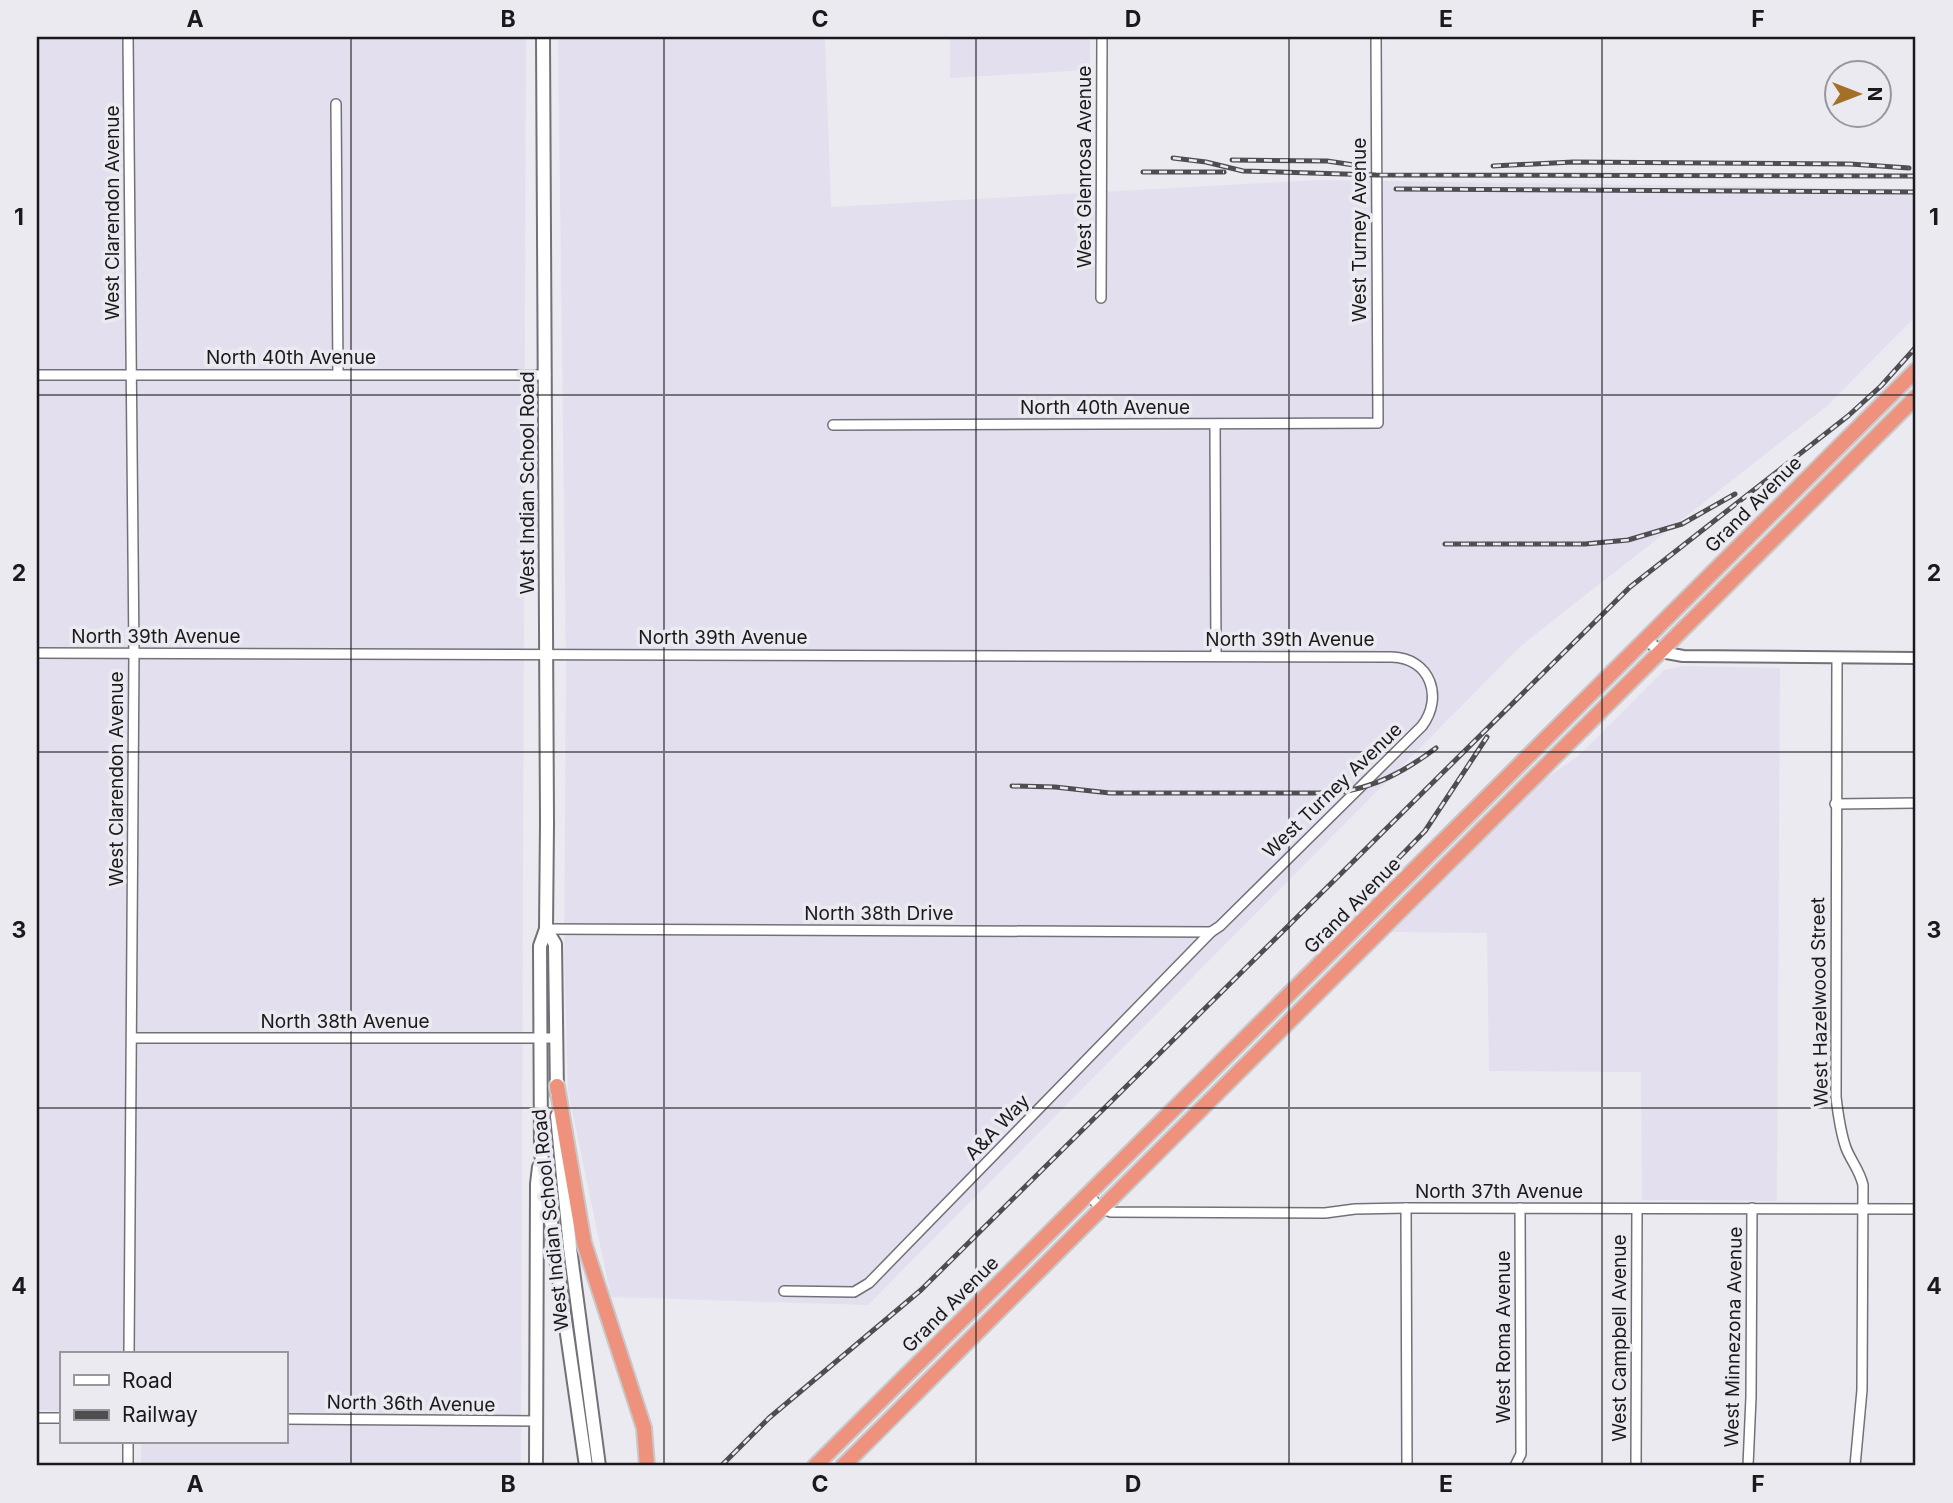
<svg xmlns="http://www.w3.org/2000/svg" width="1953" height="1503" font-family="Inter,sans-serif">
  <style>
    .built { fill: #e3dfee }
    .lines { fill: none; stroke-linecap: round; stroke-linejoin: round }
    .minor-casing { stroke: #737178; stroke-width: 12 }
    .tertiary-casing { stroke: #737178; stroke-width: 14 }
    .secondary-casing { stroke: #737178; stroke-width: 16 }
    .trunk-casing { stroke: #c8c8c9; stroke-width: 18 }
    .minor { stroke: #fff; stroke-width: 9 }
    .tertiary { stroke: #fff; stroke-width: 10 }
    .secondary { stroke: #fff; stroke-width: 12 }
    .trunk { stroke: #ee927e; stroke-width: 14 }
    .rail-casing { stroke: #4e4e51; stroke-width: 5 }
    .rail { stroke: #eceaf1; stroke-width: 2.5; stroke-dasharray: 8; stroke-linecap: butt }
    .grid { fill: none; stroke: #1a1a1c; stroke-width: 2; stroke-opacity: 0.55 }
    .labels { text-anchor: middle; stroke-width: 7; stroke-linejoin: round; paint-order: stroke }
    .street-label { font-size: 19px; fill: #1a1a1c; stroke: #eceaf1 }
    .neatline { fill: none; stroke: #1a1a1c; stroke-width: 2.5 }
    .grid-label { font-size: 23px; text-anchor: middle; font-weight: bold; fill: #1a1a1c }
  </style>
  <rect width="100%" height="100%" fill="#eceaf1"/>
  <g class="built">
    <polygon points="37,37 526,37 521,1466 141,1466 141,1442 285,1442 285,1354 61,1354 61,1411 37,1410"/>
    <polygon points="558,37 825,37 831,207 1318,180 1916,189 1916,316 1827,406 1523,644 868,1305 611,1297 568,1091 564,951 566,667"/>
    <polygon points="950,37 1090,37 1090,70 950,78"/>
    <polygon points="1684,666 1780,668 1777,1201 1642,1200 1641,1072 1489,1071 1487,933 1392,932 1545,779 1577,757 1664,670"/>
  </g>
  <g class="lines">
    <defs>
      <g id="minor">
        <polyline points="128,37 134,653 129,1354"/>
        <polyline points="336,104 338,374"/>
        <polyline points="1101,298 1102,37"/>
        <polyline points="37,375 546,375"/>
        <polyline points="833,425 1378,423 1376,37"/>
        <polyline points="1215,425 1216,656"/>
        <path d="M37 653 1392 657C1430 658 1444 697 1422 726L1220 926 1211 932 869 1283 854 1292 784 1291"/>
        <path d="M1837 658 1836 1097C1838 1114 1840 1131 1846 1148 1851 1161 1860 1171 1863 1185L1862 1390 1855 1466"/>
        <polyline points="1835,804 1916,803"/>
        <polyline points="546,929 1211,932"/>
        <polyline points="133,1038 556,1038"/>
        <polyline points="1088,1195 1102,1209 1111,1212 1325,1213 1355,1209 1406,1208 1916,1209"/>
        <polyline points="1406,1208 1407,1466"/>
        <polyline points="37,1418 61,1418"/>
        <polyline points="285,1419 537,1421"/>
        <polyline points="128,1442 128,1466"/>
        <polyline points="1515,1466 1521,1454 1520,1208"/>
        <polyline points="1636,1466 1637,1209"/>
        <polyline points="1748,1466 1751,1397 1752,1208"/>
      </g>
      <polyline id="tertiary" points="1646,639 1661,652 1683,656 1916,658"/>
      <g id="secondary">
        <polyline points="543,37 547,823 546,929 540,946 541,1153 586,1466"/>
        <polyline points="546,929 555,944 557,1094"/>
        <polyline points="557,1116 570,1248 599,1466"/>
        <polyline points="536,1466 537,1184 539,1167"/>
      </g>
      <g id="trunk">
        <polyline points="557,1086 584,1243 644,1428 647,1466"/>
        <polyline points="815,1466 1916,370"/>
        <polyline points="843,1466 1916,397"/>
      </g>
    </defs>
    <use href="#minor" class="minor-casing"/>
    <use href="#tertiary" class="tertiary-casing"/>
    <use href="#secondary" class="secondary-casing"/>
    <use href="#trunk" class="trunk-casing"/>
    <use href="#minor" class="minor"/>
    <use href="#tertiary" class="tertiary"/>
    <use href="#secondary" class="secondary"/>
    <use href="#trunk" class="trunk"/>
    <defs>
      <g id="rail">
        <polyline points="1173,158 1206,162 1243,171 1376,175 1916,176"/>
        <polyline points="1232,160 1327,161 1354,165"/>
        <polyline points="1493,166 1573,162 1850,164 1909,168"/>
        <polyline points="1143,172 1224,172"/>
        <polyline points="1396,189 1916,192"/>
        <polyline points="1445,544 1585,544 1628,540 1682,524 1735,494"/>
        <path d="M1012 786 1055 787 1110 793H1335C1374 788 1404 772 1436 748"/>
        <polyline points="1388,869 1425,831 1487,737"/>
        <polyline points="721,1466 769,1418 921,1290 1630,587 1848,416 1881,386 1916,347"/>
      </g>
    </defs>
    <use href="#rail" class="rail-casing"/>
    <use href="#rail" class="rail"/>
  </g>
  <path class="grid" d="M351 37V1466M664 37V1466M976 37V1466M1289 37V1466M1602 37V1466M37 395H1916M37 752H1916M37 1108H1916"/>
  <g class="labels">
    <g class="street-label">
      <text transform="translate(1084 167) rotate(-90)" y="7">West Glenrosa Avenue</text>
      <text transform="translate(112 213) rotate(-90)" y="7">West Clarendon Avenue</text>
      <text transform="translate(1359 230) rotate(-90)" y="7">West Turney Avenue</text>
      <text x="291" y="364">North 40th Avenue</text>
      <text x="1105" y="414">North 40th Avenue</text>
      <text transform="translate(527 483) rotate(-90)" y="7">West Indian School Road</text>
      <text transform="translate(1753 504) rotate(-45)" y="7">Grand Avenue</text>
      <text x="156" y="643">North 39th Avenue</text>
      <text x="723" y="644">North 39th Avenue</text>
      <text x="1290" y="646">North 39th Avenue</text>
      <text transform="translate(116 779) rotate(-90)" y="7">West Clarendon Avenue</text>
      <text transform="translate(1332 790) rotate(-44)" y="7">West Turney Avenue</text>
      <text transform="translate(1352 905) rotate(-45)" y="7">Grand Avenue</text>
      <text x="879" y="920">North 38th Drive</text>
      <text transform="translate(1819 1002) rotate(-91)" y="7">West Hazelwood Street</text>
      <text x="345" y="1028">North 38th Avenue</text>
      <text transform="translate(997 1127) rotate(-46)" y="7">A&amp;A Way</text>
      <text x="1499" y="1198">North 37th Avenue</text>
      <text transform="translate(550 1220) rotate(-96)" y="7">West Indian School Road</text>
      <text transform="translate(950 1304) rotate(-45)" y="7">Grand Avenue</text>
      <text transform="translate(1503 1337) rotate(-90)" y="7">West Roma Avenue</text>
      <text transform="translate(1733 1337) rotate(-89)" y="7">West Minnezona Avenue</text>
      <text transform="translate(1619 1338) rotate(-90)" y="7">West Campbell Avenue</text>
      <text transform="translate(411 1403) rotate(1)" y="7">North 36th Avenue</text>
    </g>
  </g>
  <rect width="1953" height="1503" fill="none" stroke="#eceaf1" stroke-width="77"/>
  <rect x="60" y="1352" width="228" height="91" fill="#eceaf1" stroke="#98979c" stroke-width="2"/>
  <rect x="74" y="1375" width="35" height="10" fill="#ffffff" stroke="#98979c" stroke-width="2"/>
  <text x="122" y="1388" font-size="21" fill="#1a1a1c">Road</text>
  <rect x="74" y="1410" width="35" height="10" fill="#4e4e51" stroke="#98979c" stroke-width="2"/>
  <text x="122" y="1422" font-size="21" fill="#1a1a1c">Railway</text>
  <g transform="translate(1858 94) rotate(90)"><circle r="33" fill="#eceaf1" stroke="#98979c" stroke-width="2"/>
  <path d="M0-5L12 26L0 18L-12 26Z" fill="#a47028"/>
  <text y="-10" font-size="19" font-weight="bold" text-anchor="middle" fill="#1a1a1c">N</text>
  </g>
  <rect x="38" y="38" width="1876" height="1426" class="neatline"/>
  <g class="grid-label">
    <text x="195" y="27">A</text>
    <text x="508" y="27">B</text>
    <text x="820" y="27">C</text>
    <text x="1133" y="27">D</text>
    <text x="1446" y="27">E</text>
    <text x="1758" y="27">F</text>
    <text x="19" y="225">1</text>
    <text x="1934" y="225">1</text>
    <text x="19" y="581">2</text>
    <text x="1934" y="581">2</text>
    <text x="19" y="938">3</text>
    <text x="1934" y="938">3</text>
    <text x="19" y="1294">4</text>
    <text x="1934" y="1294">4</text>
    <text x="195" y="1492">A</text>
    <text x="508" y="1492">B</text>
    <text x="820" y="1492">C</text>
    <text x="1133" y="1492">D</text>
    <text x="1446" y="1492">E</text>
    <text x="1758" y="1492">F</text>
  </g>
</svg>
